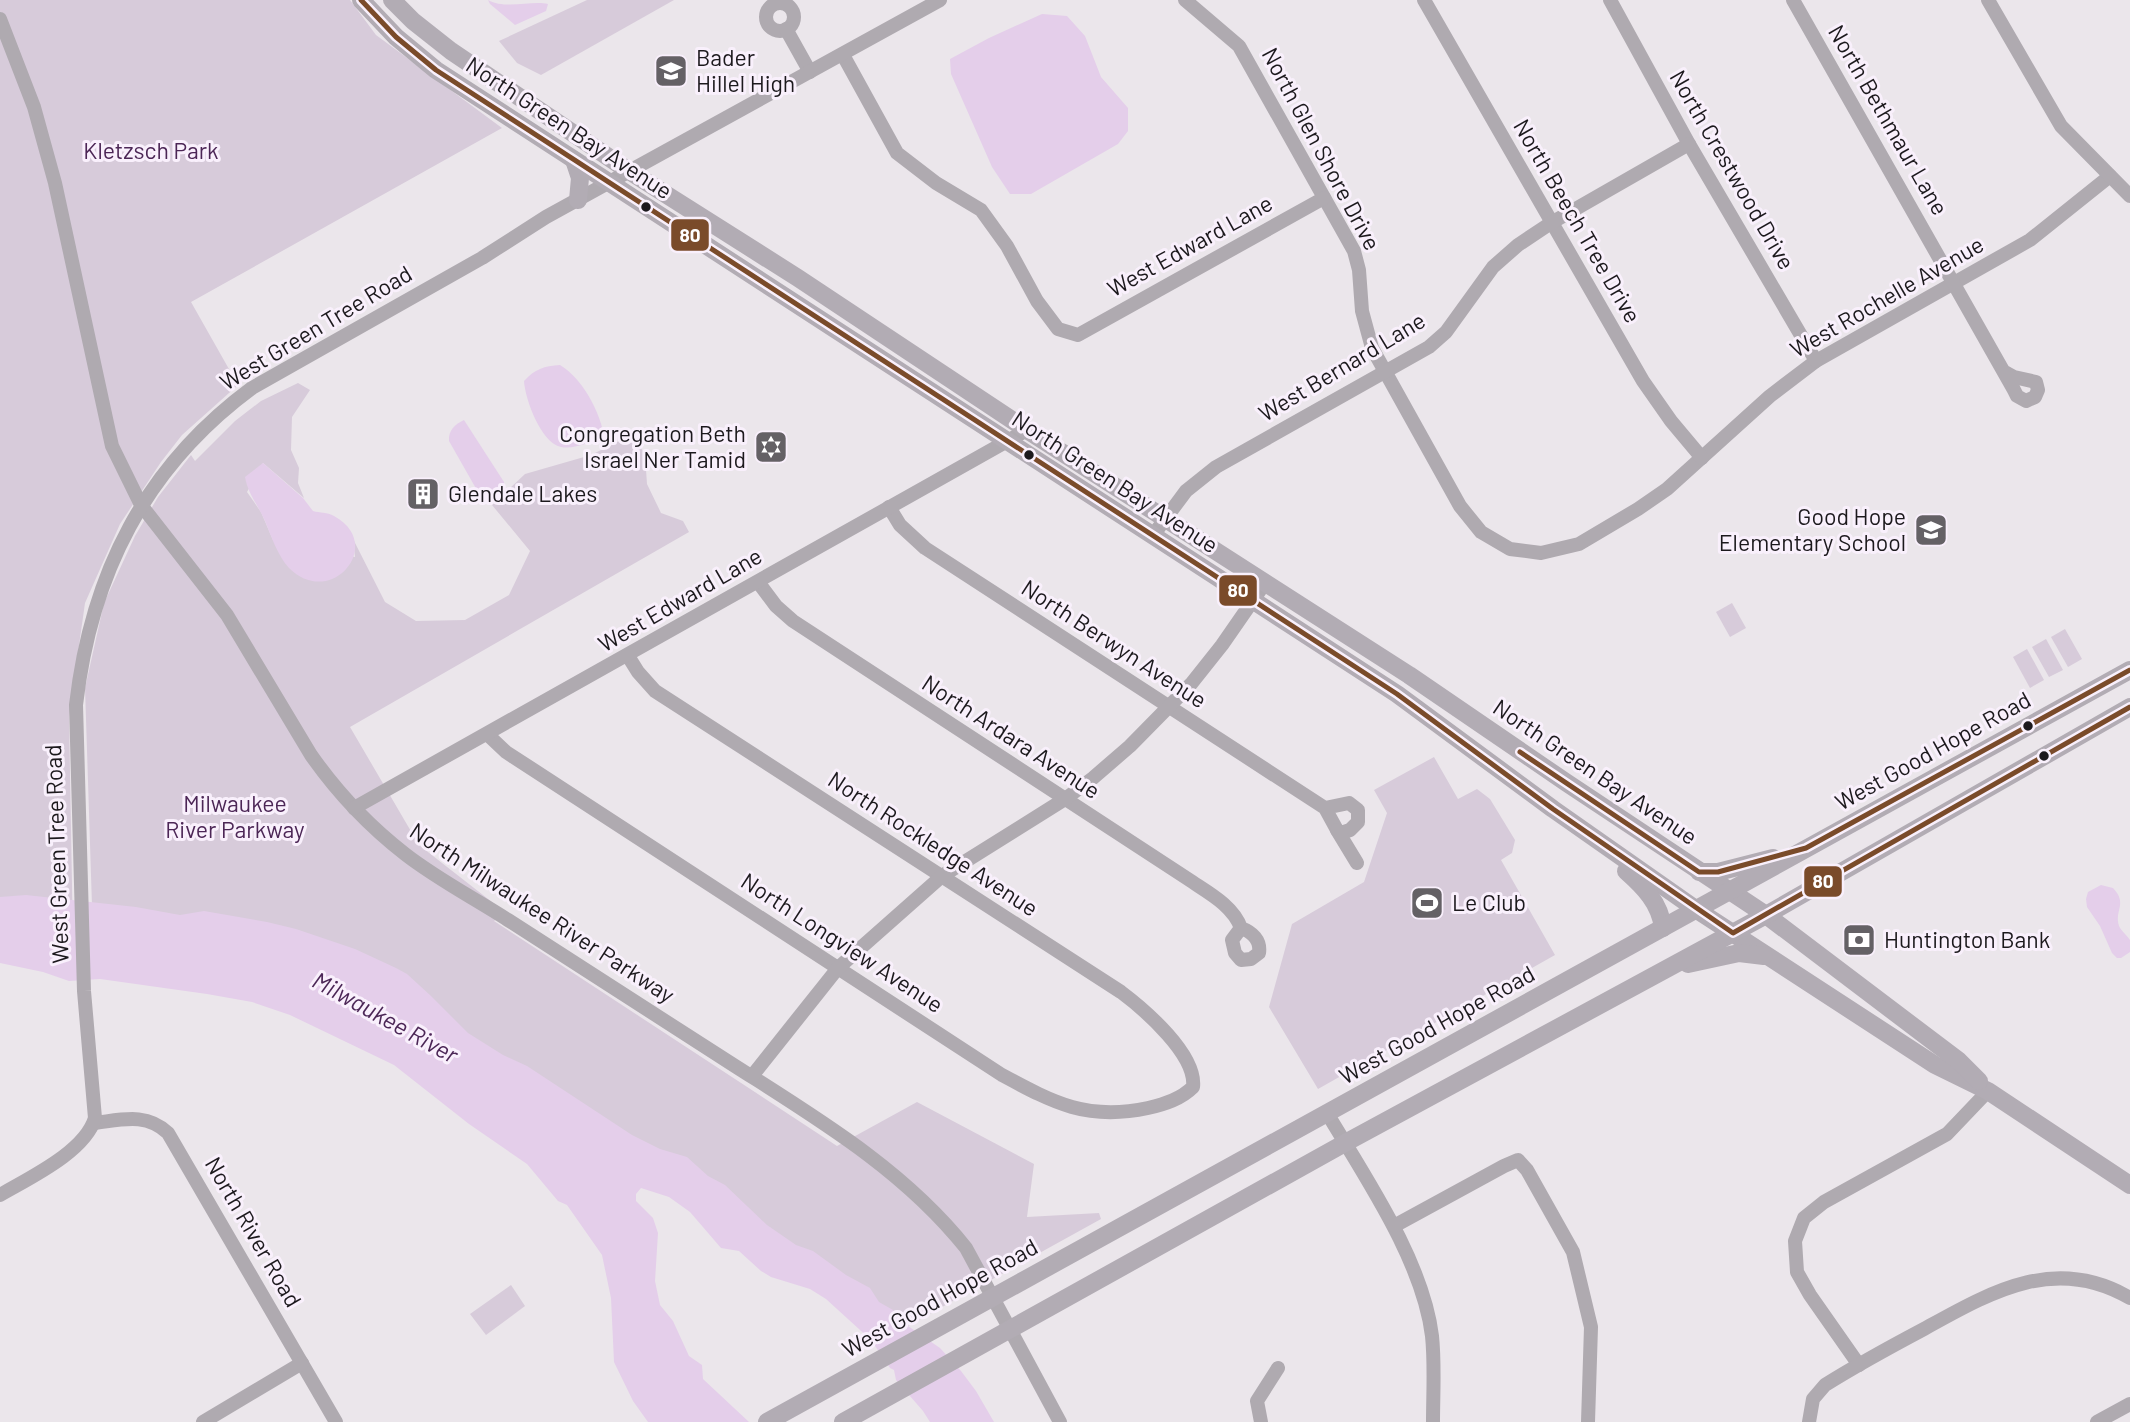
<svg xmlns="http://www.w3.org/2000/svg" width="2130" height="1422" font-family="Barlow,sans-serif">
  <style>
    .green { fill: #d7cbda }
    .water { fill: #e4ceea }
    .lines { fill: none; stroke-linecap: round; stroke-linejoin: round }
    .minor { stroke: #afaab0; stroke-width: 14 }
    .major { stroke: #b2acb4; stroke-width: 18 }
    .bus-1-casing { stroke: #f9f0fc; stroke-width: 10 }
    .bus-1 { stroke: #7a4b2a; stroke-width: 5 }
    .bus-dot { fill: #1c191d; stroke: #f9f0fc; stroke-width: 2.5 }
    .labels { text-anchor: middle; stroke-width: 6; stroke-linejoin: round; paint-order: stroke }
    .poi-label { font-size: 23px; fill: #1c191d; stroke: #f9f0fc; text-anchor: start }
    .street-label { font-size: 23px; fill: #1c191d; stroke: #f9f0fc }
    .park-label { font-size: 23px; fill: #4c2656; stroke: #f9f0fc }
    .water-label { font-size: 24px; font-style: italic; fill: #4c2757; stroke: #f9f0fc }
    .line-badge { stroke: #f9f0fc; stroke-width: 2.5 }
    .badge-label { font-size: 19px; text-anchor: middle; font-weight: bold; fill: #fff }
  </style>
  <rect width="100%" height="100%" fill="#ebe6eb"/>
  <g class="green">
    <polygon points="0,0 350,0 376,35 502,128 191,302 238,385 182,435 161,462 120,524 85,603 69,716 73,940 0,931"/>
    <polygon points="587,0 674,0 541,75 517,63 499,41"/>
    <polygon points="298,383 310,390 292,417 291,450 299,468 298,483 304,498 263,463 247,492 261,512 273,540 355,557 353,539 385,602 416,621 465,620 509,595 530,551 492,505 525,474 591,455 633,434 645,455 647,484 661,513 683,521 689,532 350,727 419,845 506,913 494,921 837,1146 917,1102 1034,1164 1027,1217 1099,1213 1101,1219 888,1337 714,1214 92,906 85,688 104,603 135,536 158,497 191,455 195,461 235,421 261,401"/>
    <polygon points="1732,603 1746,628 1730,637 1716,612"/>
    <polygon points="2065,629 2082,659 2068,667 2051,637"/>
    <polygon points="2046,639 2063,670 2049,677 2032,647"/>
    <polygon points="2027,649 2044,680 2030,688 2013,657"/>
    <polygon points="1434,757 1458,799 1477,789 1490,799 1515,840 1512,853 1501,860 1555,955 1318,1089 1269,1007 1292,924 1364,882 1387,813 1374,790"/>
    <polygon points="511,1285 525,1306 486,1335 470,1314"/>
  </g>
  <g class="water">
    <path d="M488 0C506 10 532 0 548 4L546 11 515 25 490 4Z"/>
    <polygon points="1042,14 1067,16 1085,36 1101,77 1128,108 1128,131 1118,144 1031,194 1010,194 992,167 951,74 950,59 989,38"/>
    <path d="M560 365C582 378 599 410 604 435 593 441 574 450 561 447 541 443 525 399 524 381 535 369 544 366 560 365Z"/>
    <path d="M464 420 504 482 506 494 497 503 487 502 482 499 449 441C448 431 455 424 464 420Z"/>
    <path d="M263 463 303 498 313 511C320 513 327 512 334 516 386 544 331 610 289 568 278 556 271 536 265 521 258 505 248 494 245 477Z"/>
    <path d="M2101 885 2113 888C2128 904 2114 910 2119 926 2121 931 2127 935 2130 940V952L2121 958H2117L2112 953 2100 926 2087 907 2086 899 2088 892Z"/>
    <polygon points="26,895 136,907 180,915 204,911 267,922 296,929 355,949 396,968 407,974 431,996 468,1033 503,1055 527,1066 632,1135 660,1149 687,1157 708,1176 725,1185 767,1225 796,1245 813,1251 846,1275 870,1288 879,1302 893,1310 908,1326 940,1348 961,1371 976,1391 994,1422 930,1422 923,1411 896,1380 894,1370 890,1368 871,1340 826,1299 810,1289 771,1277 761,1271 739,1251 721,1248 690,1212 669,1197 641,1188 636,1194 636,1201 653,1218 658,1233 655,1281 660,1305 673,1321 689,1356 702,1365 703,1379 749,1422 648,1422 633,1401 614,1362 611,1298 602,1255 567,1205 558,1201 527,1164 469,1124 394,1065 290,1015 252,1002 207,994 100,979 69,981 43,972 0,963 0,897"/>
  </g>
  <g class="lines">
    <g class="minor">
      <polyline points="1185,0 1239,46 1354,251 1359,270 1362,311 1372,348 1460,506 1481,532 1510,549 1541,553 1579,544 1638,509 1667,489 1770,396 1816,361 2030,240 2110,176"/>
      <polyline points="1424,0 1643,381 1671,421 1702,458"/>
      <polyline points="1610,0 1689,144 1816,361"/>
      <polyline points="1793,0 2014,390 2017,396 2026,401 2035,397 2038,390 2036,382 2014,377 2005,372"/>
      <polyline points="1988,0 2061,126 2130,196"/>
      <circle cx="780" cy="17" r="14"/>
      <path d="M0 19 34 107 55 183 112 446 141 505 227 615 311 755C337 792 369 826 405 854 437 879 474 898 508 920 583 969 659 1017 735 1066 818 1119 904 1170 966 1248L1060 1422"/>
      <polyline points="786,29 810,72"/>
      <polyline points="843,55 897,153 936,183 981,210 1007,246 1037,301 1058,329 1078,335 1324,198"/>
      <polyline points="889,507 900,525 925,548 1325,808 1337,830 1341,833 1350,830 1358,822 1358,810 1349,803 1325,808"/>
      <polyline points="1154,534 1186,491 1216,467 1429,347 1446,332 1493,267 1518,245 1551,223 1689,144"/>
      <path d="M758 582 776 606 793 621 1188 879C1207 892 1233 905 1241 928L1232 940 1235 953 1241 960 1251 959 1259 953C1261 940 1252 932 1241 928"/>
      <path d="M488 735 506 752 1002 1075C1054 1103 1087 1121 1148 1108 1165 1104 1181 1099 1193 1087 1197 1055 1145 1010 1121 992L655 691 638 672 628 656"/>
      <polyline points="354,808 1027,430"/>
      <polyline points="1337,830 1357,863"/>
      <polyline points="752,1076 838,968 942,876 1065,799 1093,778 1130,746 1191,684 1222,645 1265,583"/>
      <path d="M1327 1113C1365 1177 1423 1261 1432 1336 1435 1364 1433 1394 1433 1422"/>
      <path d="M94 1123C121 1120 146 1112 168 1133L336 1422"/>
      <path d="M0 1195C29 1178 85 1152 95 1118L84 991 76 705C91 574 145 467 252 388L482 258 546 217 940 0"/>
      <polyline points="1394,1226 1504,1166 1518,1160 1527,1170 1573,1252 1591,1327 1588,1422"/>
      <polyline points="1859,1365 1810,1295 1797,1272 1795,1241 1804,1218 1824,1202 1947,1134 1988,1091"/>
      <polyline points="203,1422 302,1363"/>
      <polyline points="1261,1422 1257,1401 1278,1368"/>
      <path d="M1809 1422 1813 1399 1825 1385C1857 1365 1890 1347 1924 1329 1991 1292 2055 1254 2130 1298"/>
      <polyline points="2097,1422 2130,1404"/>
    </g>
    <g class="major">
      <polyline points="361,0 396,37 436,70 1397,694 1553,809 1697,910 1935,1065 1988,1091 2130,1185"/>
      <polyline points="392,0 413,21 451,51 629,171 798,278 1027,430 1409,675 1567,783 1766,915 1959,1061 1979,1081"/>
      <polyline points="574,160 580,178 578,200"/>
      <path d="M1626 871C1644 887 1660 903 1663 928"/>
      <polyline points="1699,872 1718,872 1773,858"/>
      <polyline points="1688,964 1739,953 1764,956"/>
      <polyline points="767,1422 2130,670"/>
      <polyline points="843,1422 1345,1143 1766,915 2130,707"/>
    </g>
    <defs>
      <g id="bus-1">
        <polyline points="361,0 396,37 436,70 1397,694 1553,809 1733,933 2130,707"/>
        <polyline points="1520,752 1699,872 1718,872 1806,848 2130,670"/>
      </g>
    </defs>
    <use href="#bus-1" class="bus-1-casing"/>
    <use href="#bus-1" class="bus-1"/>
  </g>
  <defs>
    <symbol id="school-square" viewBox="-11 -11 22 22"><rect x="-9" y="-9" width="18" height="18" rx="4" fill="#646165" stroke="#f9f0fc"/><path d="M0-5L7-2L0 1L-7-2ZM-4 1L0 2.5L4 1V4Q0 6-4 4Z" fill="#fff"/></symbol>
    <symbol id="synagogue-square" viewBox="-11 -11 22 22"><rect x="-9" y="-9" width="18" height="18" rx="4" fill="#646165" stroke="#f9f0fc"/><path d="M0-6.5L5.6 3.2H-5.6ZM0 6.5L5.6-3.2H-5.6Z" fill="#fff"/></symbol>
    <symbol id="building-square" viewBox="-11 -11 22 22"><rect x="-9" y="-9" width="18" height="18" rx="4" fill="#646165" stroke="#f9f0fc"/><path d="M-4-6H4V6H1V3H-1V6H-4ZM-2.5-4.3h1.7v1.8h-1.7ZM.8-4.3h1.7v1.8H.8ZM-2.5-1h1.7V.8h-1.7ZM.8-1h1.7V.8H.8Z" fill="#fff"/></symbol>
    <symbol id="stadium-square" viewBox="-11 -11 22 22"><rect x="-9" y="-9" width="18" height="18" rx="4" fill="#646165" stroke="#f9f0fc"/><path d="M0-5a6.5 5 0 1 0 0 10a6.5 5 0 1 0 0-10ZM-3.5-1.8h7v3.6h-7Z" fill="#fff"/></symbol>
    <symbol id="bank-square" viewBox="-11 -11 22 22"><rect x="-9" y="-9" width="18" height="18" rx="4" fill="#646165" stroke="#f9f0fc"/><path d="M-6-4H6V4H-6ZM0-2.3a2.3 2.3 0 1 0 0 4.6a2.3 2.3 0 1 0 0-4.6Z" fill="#fff"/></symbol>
  </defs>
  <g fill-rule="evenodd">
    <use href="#school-square" x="652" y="52" width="38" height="38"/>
    <use href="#synagogue-square" x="752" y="428" width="38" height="38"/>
    <use href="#building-square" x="404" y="475" width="38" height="38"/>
    <use href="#school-square" x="1912" y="511" width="38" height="38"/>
    <use href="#stadium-square" x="1408" y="884" width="38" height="38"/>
    <use href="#bank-square" x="1840" y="921" width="38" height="38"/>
  </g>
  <g class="bus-dot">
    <circle cx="646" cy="207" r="6"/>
    <circle cx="1029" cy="455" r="6"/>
    <circle cx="2028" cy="726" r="6"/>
    <circle cx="2044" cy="756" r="6"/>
  </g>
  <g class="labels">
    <g class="poi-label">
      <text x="696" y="66">Bader<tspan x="696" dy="26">Hillel High</tspan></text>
      <text x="746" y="442" text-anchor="end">Congregation Beth<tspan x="746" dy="26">Israel Ner Tamid</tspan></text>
      <text x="448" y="502">Glendale Lakes</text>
      <text x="1906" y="525" text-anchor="end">Good Hope<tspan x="1906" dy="26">Elementary School</tspan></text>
      <text x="1452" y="911">Le Club</text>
      <text x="1884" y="948">Huntington Bank</text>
    </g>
    <g class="street-label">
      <text transform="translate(1888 120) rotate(60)" y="8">North Bethmaur Lane</text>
      <text transform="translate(569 128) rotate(33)" y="8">North Green Bay Avenue</text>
      <text transform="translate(1321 149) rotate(62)" y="8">North Glen Shore Drive</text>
      <text transform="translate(1732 170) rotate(60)" y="8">North Crestwood Drive</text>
      <text transform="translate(1577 221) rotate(60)" y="8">North Beech Tree Drive</text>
      <text transform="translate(1190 246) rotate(-29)" y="8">West Edward Lane</text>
      <text transform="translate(1887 297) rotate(-30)" y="8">West Rochelle Avenue</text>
      <text transform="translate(316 328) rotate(-31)" y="8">West Green Tree Road</text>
      <text transform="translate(1342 367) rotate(-31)" y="8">West Bernard Lane</text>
      <text transform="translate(1115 482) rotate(33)" y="8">North Green Bay Avenue</text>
      <text transform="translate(680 600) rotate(-30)" y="8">West Edward Lane</text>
      <text transform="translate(1114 644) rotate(33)" y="8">North Berwyn Avenue</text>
      <text transform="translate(1011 737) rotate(33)" y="8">North Ardara Avenue</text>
      <text transform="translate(1933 751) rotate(-29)" y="8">West Good Hope Road</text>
      <text transform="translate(1595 772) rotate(34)" y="8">North Green Bay Avenue</text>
      <text transform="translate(933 844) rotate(33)" y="8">North Rockledge Avenue</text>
      <text transform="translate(57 854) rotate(-92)" y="8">West Green Tree Road</text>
      <text transform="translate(542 913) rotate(33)" y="8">North Milwaukee River Parkway</text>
      <text transform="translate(842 943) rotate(33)" y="8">North Longview Avenue</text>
      <text transform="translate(1437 1025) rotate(-29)" y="8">West Good Hope Road</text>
      <text transform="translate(253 1232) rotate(60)" y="8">North River Road</text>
      <text transform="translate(940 1298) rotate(-29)" y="8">West Good Hope Road</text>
    </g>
    <g class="park-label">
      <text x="151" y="159">Kletzsch Park</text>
      <text x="235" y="812">Milwaukee<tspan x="235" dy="26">River Parkway</tspan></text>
    </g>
    <g class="water-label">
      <text transform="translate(385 1018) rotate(29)" y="8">Milwaukee River</text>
    </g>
  </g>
  <g class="line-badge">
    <rect x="670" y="218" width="40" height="34" rx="7" fill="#7a4b2a"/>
    <rect x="1218" y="574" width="40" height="33" rx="7" fill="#7a4b2a"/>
    <rect x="1803" y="865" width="40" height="33" rx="7" fill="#7a4b2a"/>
  </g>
  <g class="badge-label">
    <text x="690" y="242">80</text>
    <text x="1238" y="597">80</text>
    <text x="1823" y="888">80</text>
  </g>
</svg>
